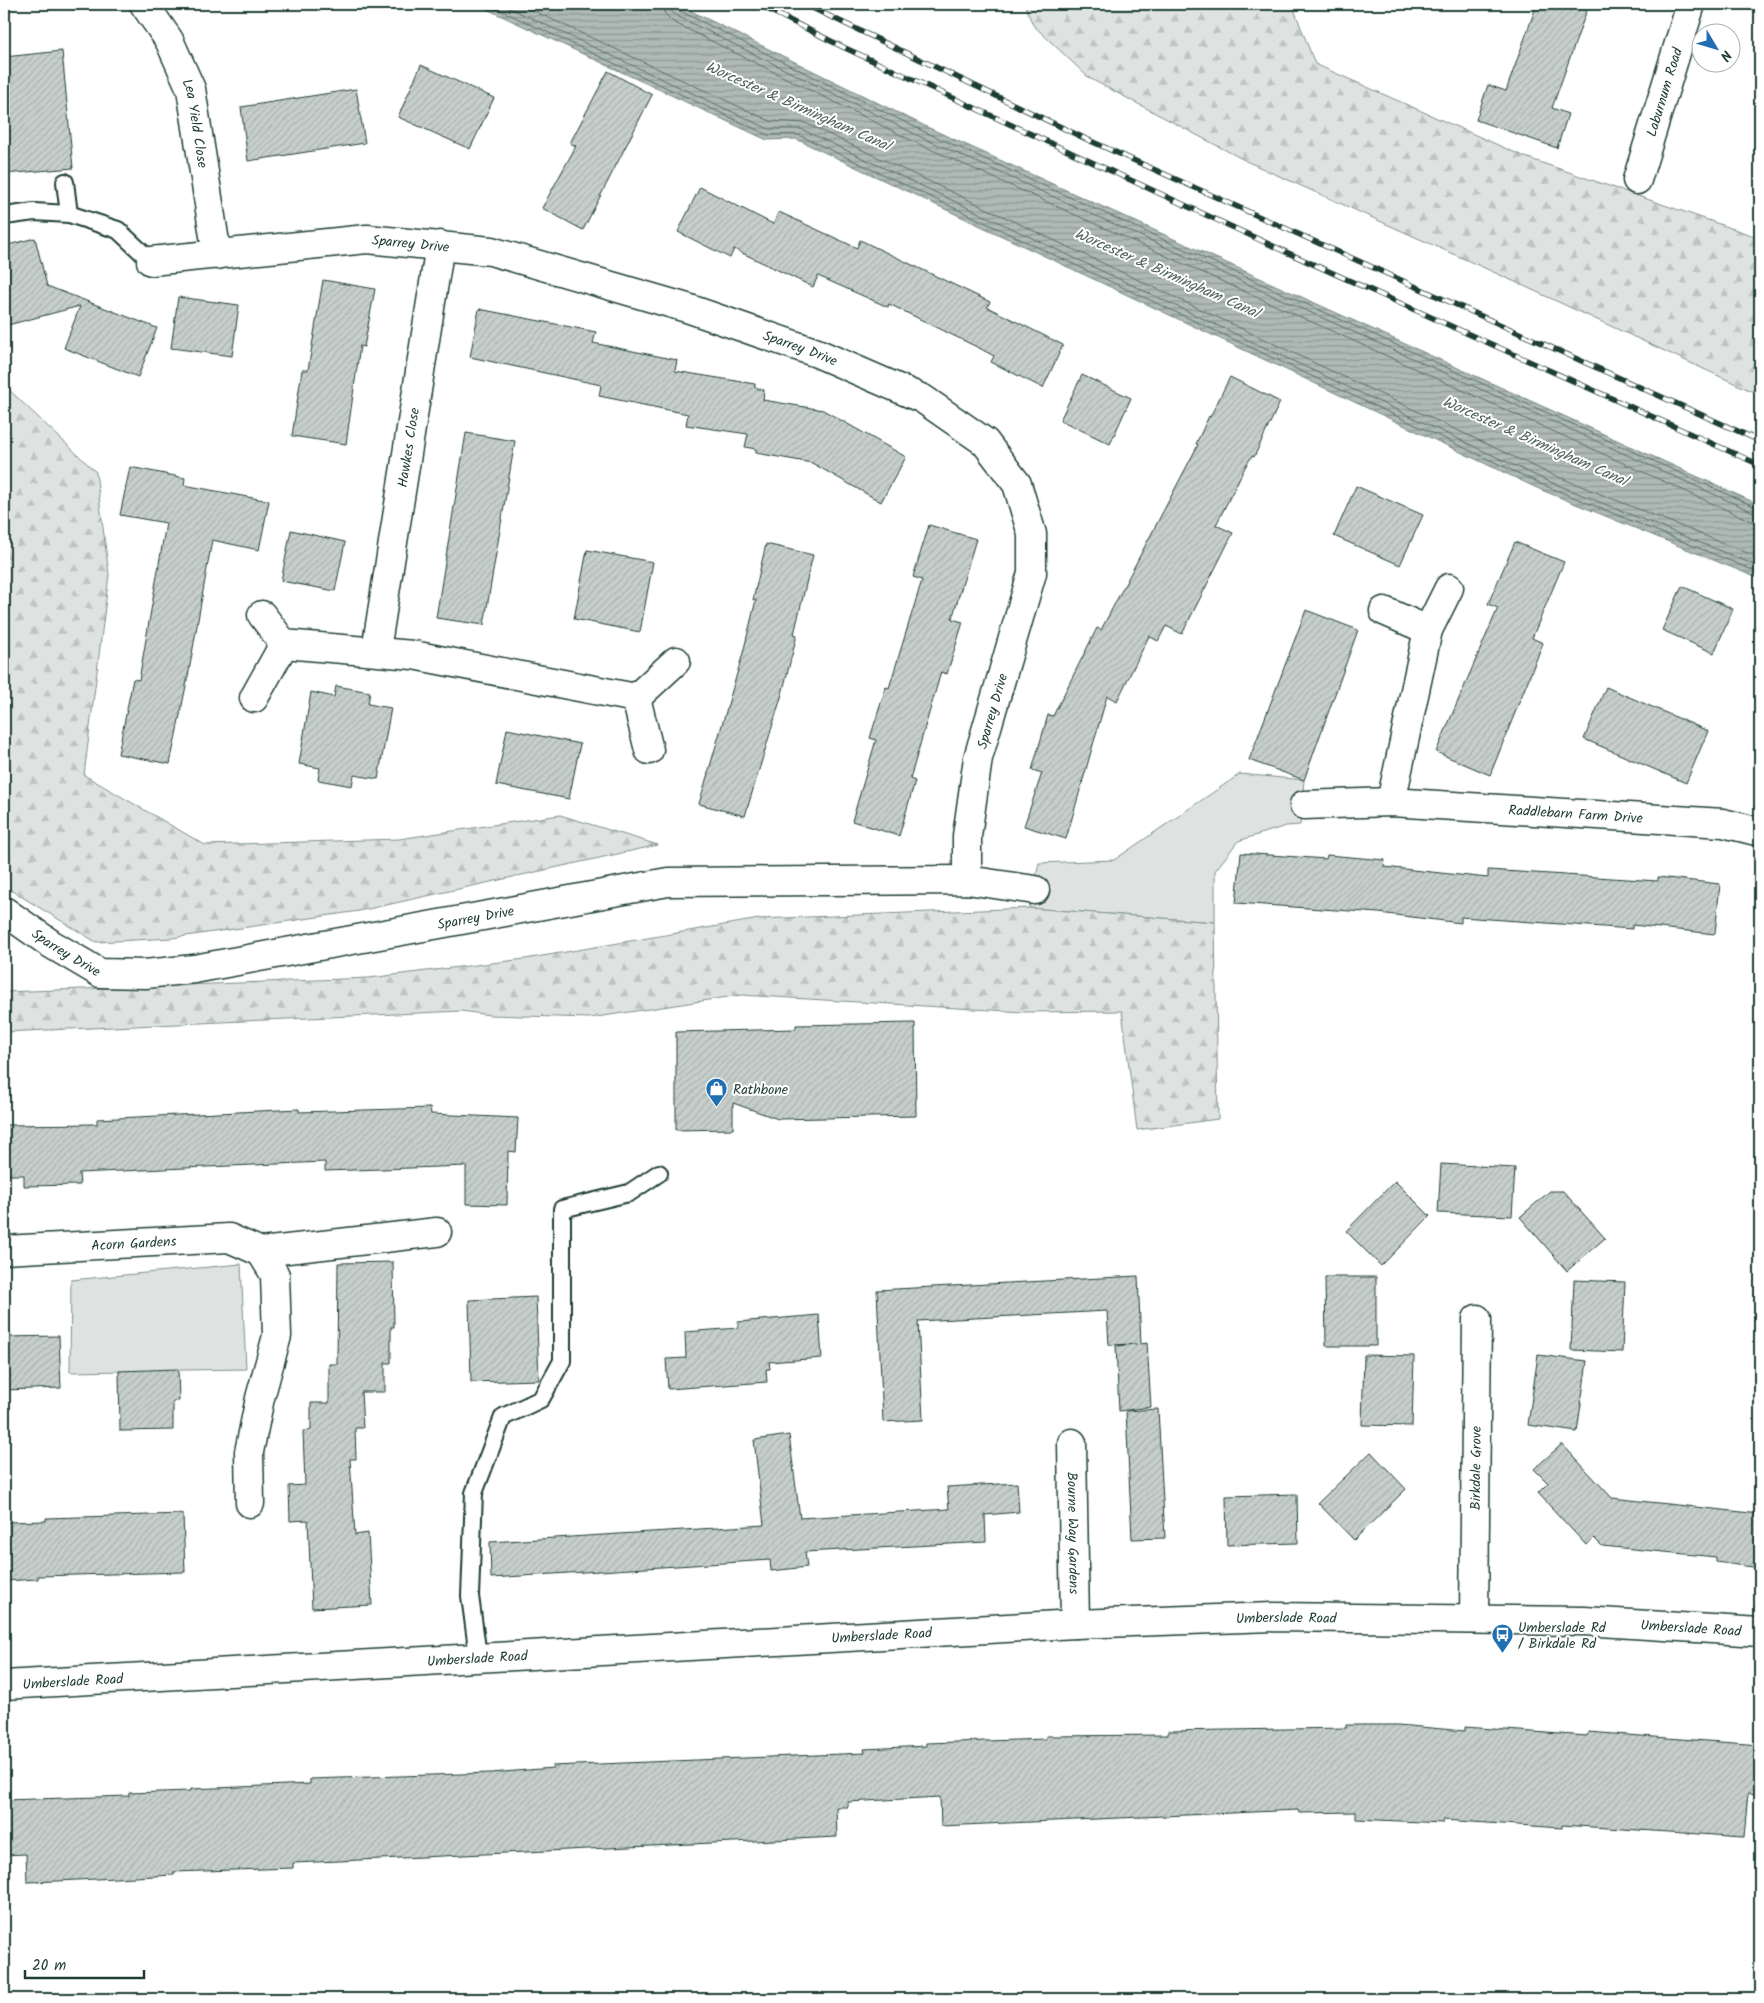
<svg xmlns="http://www.w3.org/2000/svg" width="1764" height="2003" font-family="Kalam,sans-serif">
  <style>
    .green { fill: #dee3e2; stroke: #7e908b }
    .forest { fill: url(#forest-firs); stroke: #7e908b }
    .water { fill: url(#water-rules); stroke: #758883 }
    .lines { fill: none; stroke-linecap: round; stroke-linejoin: round }
    .shore { stroke: #596f68; stroke-width: 1 }
    .building { fill: url(#building-hatch); stroke: #1f3d34 }
    .lane-casing { stroke: #1f3d34; stroke-width: 20 }
    .street-casing { stroke: #1f3d34; stroke-width: 31 }
    .lane { stroke: #fff; stroke-width: 16 }
    .street { stroke: #fff; stroke-width: 28 }
    .rail-casing { stroke: #1f3d34; stroke-width: 5.5 }
    .rail { stroke: #fff; stroke-width: 4; stroke-dasharray: 11; stroke-linecap: butt }
    .labels { text-anchor: middle; stroke-width: 4; stroke-linejoin: round; paint-order: stroke }
    .street-label { font-size: 14px; fill: #1f3d34; stroke: #fff }
    .poi-label { font-size: 14px; fill: #1f3d34; stroke: #fff; text-anchor: start }
    .water-label { font-size: 15px; font-style: italic; fill: #4a625b; stroke: #fff }
  </style>
  <defs>
    <pattern id="forest-firs" width="22" height="20" patternUnits="userSpaceOnUse" patternTransform="scale(1.25)"><rect width="22" height="20" fill="#dee3e2"/><path d="M5 1l3.5 6h-7zM16 11l3.5 6h-7z" fill="#bec4c2"/></pattern>
    <pattern id="water-rules" width="6" height="5" patternUnits="userSpaceOnUse" patternTransform="scale(1.25)"><rect width="6" height="5" fill="#afbab7"/><path d="M0 2.5h6" fill="none" stroke="#8e9896"/></pattern>
    <pattern id="building-hatch" width="6" height="6" patternUnits="userSpaceOnUse" patternTransform="scale(1.25)"><rect width="6" height="6" fill="#c7cfcc"/><path d="M-1 1l2-2M0 6l6-6M5 7l2-2" fill="none" stroke="#aab3b0"/></pattern>
  </defs>
  <rect width="100%" height="100%" fill="#fff"/>
  <filter id="ink" filterUnits="userSpaceOnUse"><feTurbulence type="fractalNoise" baseFrequency=".02" numOctaves="2"/><feDisplacementMap in="SourceGraphic" scale="10" xChannelSelector="R" yChannelSelector="G"/><feConvolveMatrix kernelMatrix="1 2 1 2 8 2 1 2 1" color-interpolation-filters="sRGB"/></filter>
  <g filter="url(#ink)">
    <g class="green">
      <polygon points="1240,774 1304,780 1300,825 1286,826 1238,841 1215,871 1215,922 1029,908 1039,863 1114,860"/>
      <polygon points="241,1264 246,1369 70,1372 71,1280"/>
    </g>
    <g class="forest">
      <polygon points="1024,4 1292,4 1315,64 1525,157 1760,238 1760,395 1500,275 1248,162 1089,78 1033,25"/>
      <polygon points="4,385 96,472 109,575 84,775 205,845 399,839 560,815 658,845 359,911 172,938 96,942 4,886"/>
      <polygon points="1029,908 1215,922 1218,1119 1137,1130 1122,1011 1024,1012 741,995 590,1018 490,1015 461,1011 4,1032 4,992 369,978 525,959 759,919"/>
    </g>
    <polygon class="water" points="476,4 677,4 927,127 1760,505 1760,579 1539,489 796,139 767,140"/>
    <g class="lines">
      <g class="shore">
        <polyline points="487,4 768,135 799,135 1541,484 1760,573"/>
        <polyline points="501,4 769,129 801,129 1543,479 1760,567"/>
        <polyline points="519,4 770,121 805,123 1546,472 1760,558"/>
        <polyline points="663,4 665,14 673,22 919,144 1751,521 1760,523"/>
        <polyline points="670,4 671,11 677,16 923,138 1760,515"/>
        <polyline points="676,4 680,11 925,132 1760,509"/>
      </g>
    </g>
    <g class="building">
      <polygon points="1537,4 1589,4 1552,108 1568,114 1557,148 1476,120 1488,85 1506,91"/>
      <polygon points="62,51 73,168 4,174 4,57"/>
      <polygon points="421,65 494,98 470,149 398,117"/>
      <polygon points="608,71 652,95 583,230 542,208 576,146 570,143"/>
      <polygon points="356,89 365,143 248,161 241,107"/>
      <polygon points="700,187 773,224 779,212 857,248 860,240 990,302 987,307 1063,345 1043,388 991,362 994,356 981,349 889,304 888,307 818,276 813,287 734,249 730,258 678,232"/>
      <polygon points="35,238 47,286 157,328 138,377 64,348 80,306 4,326 4,246"/>
      <polygon points="323,280 375,289 364,347 360,346 346,444 292,436 302,370 308,370"/>
      <polygon points="178,297 239,305 232,356 171,348"/>
      <polygon points="479,309 596,332 593,343 677,360 675,371 755,384 755,388 764,390 763,400 823,410 906,457 881,502 812,463 756,453 756,449 745,447 748,434 686,425 688,414 599,396 601,385 470,357"/>
      <polygon points="1082,375 1131,398 1110,444 1060,420"/>
      <polygon points="1230,377 1280,402 1254,457 1252,456 1245,467 1216,525 1233,533 1182,634 1166,626 1158,641 1149,636 1117,701 1107,696 1066,839 1024,826 1042,773 1032,770 1048,715 1053,716 1097,628 1101,630 1198,445 1196,444 1209,416 1210,417"/>
      <polygon points="466,433 515,441 484,625 436,618"/>
      <polygon points="130,467 185,478 184,485 269,501 259,550 212,540 189,671 170,764 118,754 133,679 139,680 166,523 120,515"/>
      <polygon points="1356,486 1423,515 1400,565 1334,536"/>
      <polygon points="929,525 976,539 952,619 963,622 947,674 941,672 910,779 915,781 899,836 852,821 876,740 870,738 886,687 889,688 922,580 913,577"/>
      <polygon points="291,530 345,542 335,591 281,581"/>
      <polygon points="1515,542 1564,562 1532,638 1543,643 1490,775 1436,752 1498,608 1488,604"/>
      <polygon points="766,544 813,555 794,634 797,635 782,694 745,816 699,804 743,653 756,600 753,600"/>
      <polygon points="587,550 653,562 640,632 574,619"/>
      <polygon points="1682,586 1733,609 1714,653 1662,630"/>
      <polygon points="1306,610 1358,630 1304,780 1249,760"/>
      <polygon points="336,686 370,692 368,704 391,708 378,779 354,775 352,786 318,780 320,768 299,764 311,692 334,697"/>
      <polygon points="1606,687 1708,731 1686,783 1584,739"/>
      <polygon points="507,729 580,744 569,799 496,785"/>
      <polygon points="1241,853 1326,859 1327,855 1385,860 1384,867 1488,878 1488,870 1658,881 1658,877 1720,884 1715,934 1632,925 1632,929 1461,917 1461,923 1379,913 1236,903"/>
      <polygon points="915,1023 916,1116 778,1119 733,1103 733,1129 676,1130 676,1032 796,1029 796,1025"/>
      <polygon points="430,1108 431,1114 518,1118 516,1152 508,1151 507,1205 466,1204 466,1166 325,1171 325,1162 206,1167 79,1173 80,1185 24,1186 24,1175 4,1175 4,1125 97,1124 97,1119 299,1109 299,1112"/>
      <polygon points="1441,1164 1515,1168 1512,1216 1438,1213"/>
      <polygon points="1395,1181 1430,1216 1381,1266 1346,1231"/>
      <polygon points="1550,1191 1563,1191 1605,1238 1567,1271 1520,1217"/>
      <polygon points="393,1262 394,1327 391,1327 391,1363 385,1363 385,1392 361,1392 363,1428 355,1428 356,1459 350,1459 355,1535 368,1533 372,1605 312,1608 308,1520 290,1521 289,1486 305,1485 303,1431 311,1430 311,1403 329,1403 329,1364 337,1364 338,1263"/>
      <polygon points="1138,1276 1141,1344 1147,1343 1151,1407 1119,1411 1116,1346 1136,1344 1109,1345 1107,1311 918,1321 923,1420 883,1422 877,1290"/>
      <polygon points="1325,1277 1376,1277 1376,1346 1326,1346"/>
      <polygon points="1574,1280 1625,1282 1622,1352 1571,1350"/>
      <polygon points="536,1297 539,1380 471,1382 469,1300"/>
      <polygon points="819,1315 822,1358 769,1362 770,1369 766,1369 767,1382 668,1389 666,1359 686,1358 685,1332 738,1328 738,1322"/>
      <polygon points="59,1336 61,1388 4,1390 4,1337"/>
      <polygon points="1364,1355 1414,1356 1412,1426 1362,1425"/>
      <polygon points="1538,1355 1587,1361 1577,1432 1528,1425"/>
      <polygon points="178,1369 179,1401 173,1401 173,1430 120,1431 119,1371"/>
      <polygon points="1158,1409 1165,1538 1132,1539 1126,1411"/>
      <polygon points="789,1435 800,1518 949,1509 947,1487 1017,1483 1019,1512 985,1515 986,1542 805,1552 807,1567 771,1571 770,1560 491,1578 490,1542 764,1525 754,1440"/>
      <polygon points="1562,1444 1612,1498 1760,1514 1760,1568 1716,1562 1716,1557 1602,1546 1594,1538 1586,1545 1538,1493 1548,1483 1534,1469"/>
      <polygon points="1371,1452 1406,1489 1354,1540 1318,1503"/>
      <polygon points="1297,1494 1298,1543 1227,1545 1226,1496"/>
      <polygon points="183,1514 185,1572 38,1576 38,1579 4,1581 4,1522 46,1521 46,1518"/>
      <polygon points="1346,1725 1398,1725 1465,1731 1465,1727 1587,1736 1588,1732 1760,1745 1757,1794 1748,1793 1744,1837 1562,1825 1562,1828 1443,1820 1443,1823 1356,1819 1356,1812 1299,1813 1298,1810 941,1826 940,1797 848,1802 848,1807 836,1807 837,1837 339,1861 293,1863 293,1868 174,1872 174,1875 57,1881 27,1882 26,1854 4,1855 4,1800 129,1796 129,1793 191,1791 191,1789 310,1784 310,1779 491,1773 553,1768 552,1766 865,1753 864,1749 926,1746 926,1743 1046,1739 1046,1736 1168,1735 1168,1731 1346,1728"/>
    </g>
    <g class="lines">
      <defs>
        <g id="lane">
          <polyline points="65,182 69,214"/>
          <polyline points="5,216 34,212 69,214 118,230 151,261"/>
          <polyline points="478,1656 470,1596 474,1493 503,1417 541,1399 562,1361 562,1209 629,1193 659,1173"/>
        </g>
        <g id="street">
          <path id="s1" d="M144 4 169 40 191 89 217 255"/>
          <path id="s2" d="M1637 180 1691 4"/>
          <path id="s3" d="M151 261 367 239 491 251 687 308 817 353 923 399 985 442 1017 484 1032 534V573L978 758 967 836V880"/>
          <polyline points="1384,611 1428,630"/>
          <polyline points="262,615 284,644 413,655 636,698 649,750"/>
          <path id="s4" d="M376 650 440 245"/>
          <polyline points="254,698 284,644"/>
          <polyline points="636,698 676,661"/>
          <polyline points="1391,802 1428,630 1449,588"/>
          <path id="s5" d="M1304 805 1391 802 1723 823 1760 832"/>
          <path id="s6" d="M4 911 51 944 100 973 145 974 194 969 668 882 967 880 1035 890"/>
          <path id="s7" d="M4 1250 229 1238 261 1252 437 1232"/>
          <path id="s8" d="M1072 1443 1075 1624"/>
          <polyline points="250,1503 249,1452 260,1398 277,1336 275,1275 261,1252"/>
          <path id="s9" d="M1474 1618 1477 1319"/>
          <path id="s10" d="M4 1685 1075 1624 1273 1617 1584 1621 1760 1632"/>
        </g>
      </defs>
      <use href="#lane" class="lane-casing"/>
      <use href="#street" class="street-casing"/>
      <use href="#lane" class="lane"/>
      <use href="#street" class="street"/>
      <defs>
        <g id="rail">
          <polyline points="757,4 843,47 1286,252 1760,465"/>
          <polyline points="804,4 1084,138 1760,441"/>
        </g>
      </defs>
      <use href="#rail" class="rail-casing"/>
      <use href="#rail" class="rail"/>
    </g>
  </g>
  <defs>
    <symbol id="shop-pin" viewBox="-11 -11 22 30"><path d="M0 17L-7.5 6A9.5 9.5 0 1 1 7.5 6Z" fill="#1f6fb2" stroke="#fff"/><path d="M-5-2.5h2.3a2.7 3.5 0 0 1 5.4 0H5L5.5 6h-11ZM-1.5-2.5h3a1.5 2.3 0 0 0-3 0Z" fill="#fff"/></symbol>
    <symbol id="bus-pin" viewBox="-11 -11 22 30"><path d="M0 17L-7.5 6A9.5 9.5 0 1 1 7.5 6Z" fill="#1f6fb2" stroke="#fff"/><path d="M-5-6H5V4H4V6H2V4H-2V6H-4V4H-5ZM-3.5-4V0h7V-4ZM-3.5 1.2v1.5H-2V1.2ZM2 1.2v1.5H3.5V1.2Z" fill="#fff"/></symbol>
  </defs>
  <g fill-rule="evenodd">
    <use href="#shop-pin" x="704" y="1076" width="25" height="34"/>
    <use href="#bus-pin" x="1490" y="1622" width="25" height="34"/>
  </g>
  <g class="labels">
    <g class="street-label">
      <text dy="5" stroke="none"><textPath href="#s2" startOffset="92">Laburnum Road</textPath></text>
      <text dy="5" stroke="none"><textPath href="#s1" startOffset="132">Lea Yield Close</textPath></text>
      <text dy="5" stroke="none"><textPath href="#s3" startOffset="261">Sparrey Drive</textPath></text>
      <text dy="5" stroke="none"><textPath href="#s3" startOffset="666">Sparrey Drive</textPath></text>
      <text dy="5" stroke="none"><textPath href="#s4" startOffset="205">Hawkes Close</textPath></text>
      <text transform="translate(992 711) rotate(-74)" y="5">Sparrey Drive</text>
      <text dy="5" stroke="none"><textPath href="#s5" startOffset="272">Raddlebarn Farm Drive</textPath></text>
      <text dy="5" stroke="none"><textPath href="#s6" startOffset="495">Sparrey Drive</textPath></text>
      <text dy="5" stroke="none"><textPath href="#s6" startOffset="75">Sparrey Drive</textPath></text>
      <text dy="5" stroke="none"><textPath href="#s7" startOffset="130">Acorn Gardens</textPath></text>
      <text dy="5" stroke="none"><textPath href="#s9" startOffset="150">Birkdale Grove</textPath></text>
      <text dy="5" stroke="none"><textPath href="#s8" startOffset="90">Bourne Way Gardens</textPath></text>
      <text dy="5" stroke="none"><textPath href="#s10" startOffset="1284">Umberslade Road</textPath></text>
      <text dy="5" stroke="none"><textPath href="#s10" startOffset="1689">Umberslade Road</textPath></text>
      <text dy="5" stroke="none"><textPath href="#s10" startOffset="879">Umberslade Road</textPath></text>
      <text dy="5" stroke="none"><textPath href="#s10" startOffset="474">Umberslade Road</textPath></text>
      <text dy="5" stroke="none"><textPath href="#s10" startOffset="69">Umberslade Road</textPath></text>
    </g>
    <g class="poi-label">
      <text x="733" y="1094">Rathbone</text>
      <text x="1518" y="1632">Umberslade Rd<tspan x="1518" dy="16">/ Birkdale Rd</tspan></text>
    </g>
    <g class="water-label">
      <text transform="translate(798 106) rotate(24)" y="5">Worcester &amp; Birmingham Canal</text>
      <text transform="translate(1167 273) rotate(24)" y="5">Worcester &amp; Birmingham Canal</text>
      <text transform="translate(1535 441) rotate(24)" y="5">Worcester &amp; Birmingham Canal</text>
    </g>
  </g>
  <rect width="1764" height="2003" fill="none" stroke="#fff" stroke-width="20"/>
  <rect x="10" y="10" width="1744" height="1983" fill="none" stroke="#1f3d34" stroke-width="2" filter="url(#ink)"/>
  <g transform="translate(1716 48) rotate(128)"><circle r="24" fill="#ffffff" stroke="#a5b1ae"/>
  <path d="M0-4L9 19L0 12L-9 19Z" fill="#1f6fb2"/>
  <text y="-8" font-size="14" font-weight="bold" text-anchor="middle" fill="#1f3d34">N</text>
  </g>
  <path d="M25 1970v8h119v-8" fill="none" stroke="#1f3d34" stroke-width="2.5"/>
  <text x="32" y="1970" font-size="15" fill="#1f3d34" stroke="#ffffff" stroke-width="4" paint-order="stroke">20 m</text>
</svg>
